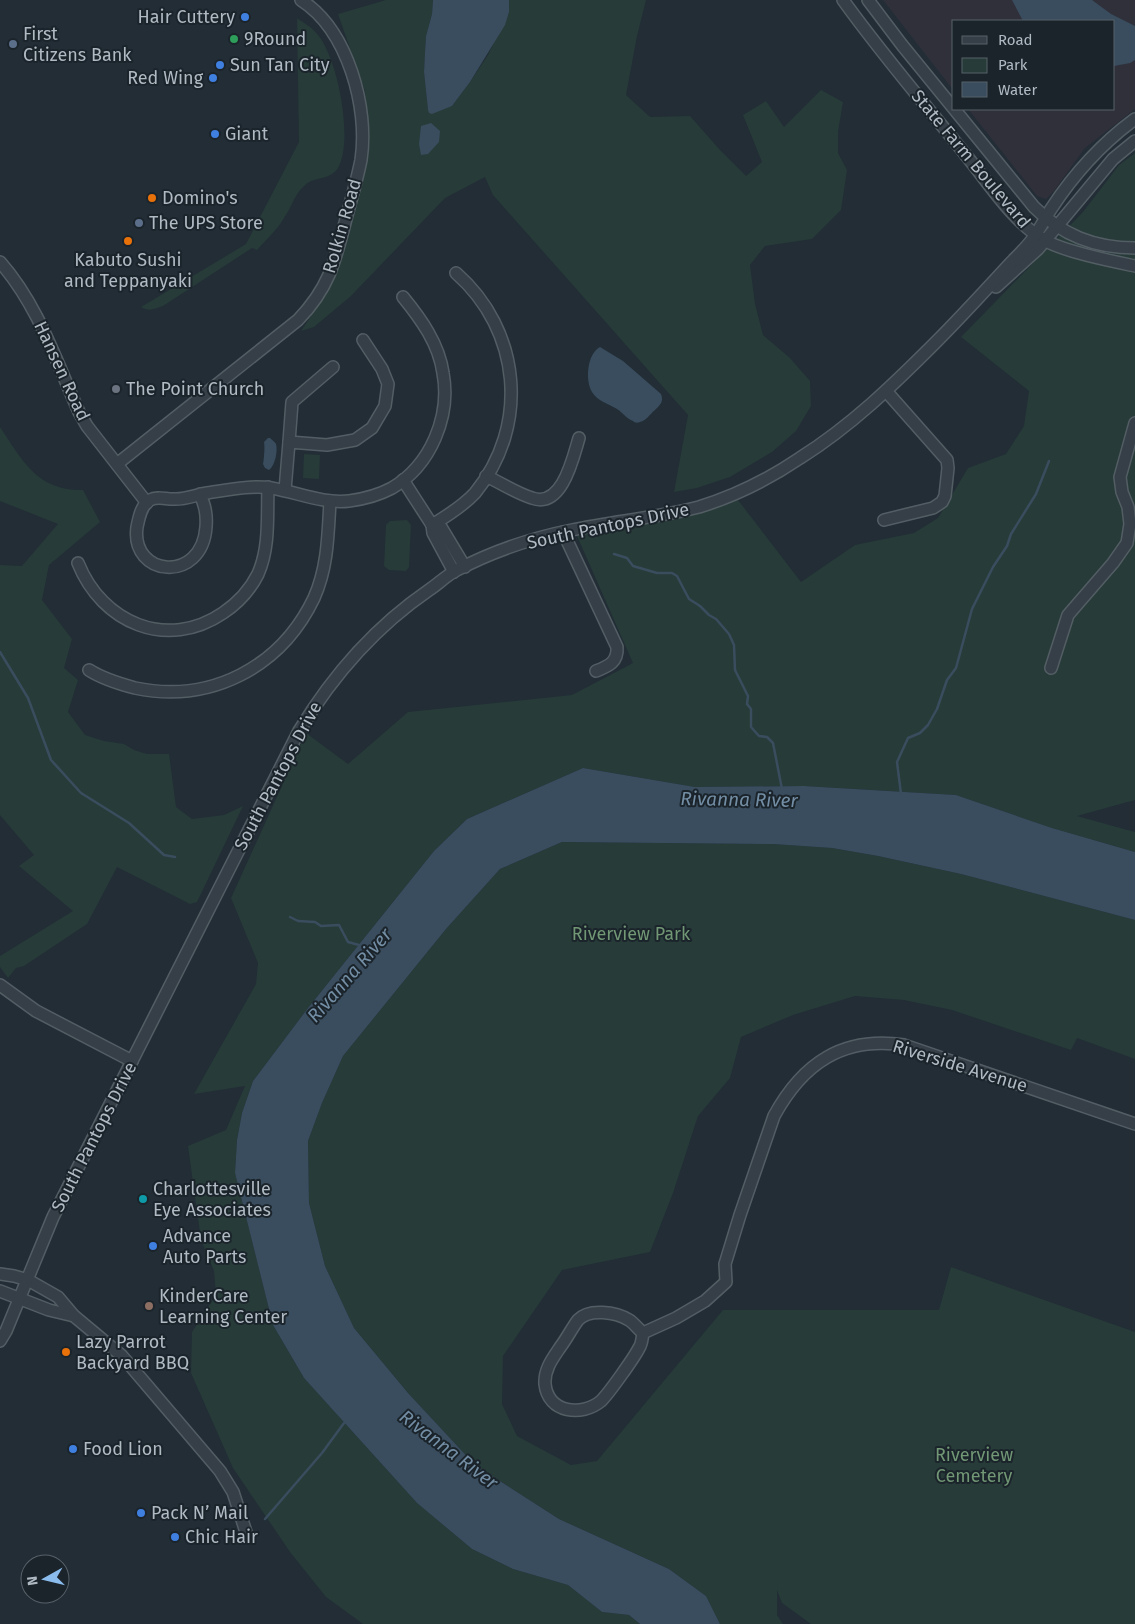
<svg xmlns="http://www.w3.org/2000/svg" width="1135" height="1624" font-family="'Fira Sans',sans-serif">
  <style>
    .medical { fill: #30303b }
    .green { fill: #273b39 }
    .water { fill: #394d5e }
    .lines { fill: none; stroke-linecap: round; stroke-linejoin: round }
    .stream { stroke: #394d5e; stroke-width: 2.5 }
    .minor-casing { stroke: #535d64; stroke-width: 14 }
    .minor { stroke: #363f47; stroke-width: 11 }
    .shop-dot { fill: #3f7fe0; stroke: #1b242b; stroke-width: 2 }
    .leisure-dot { fill: #2e9e5b; stroke: #1b242b; stroke-width: 2 }
    .service-dot { fill: #5c6f8a; stroke: #1b242b; stroke-width: 2 }
    .food-dot { fill: #e8710a; stroke: #1b242b; stroke-width: 2 }
    .worship-dot { fill: #6b7280; stroke: #1b242b; stroke-width: 2 }
    .culture-dot { fill: #0f9aa8; stroke: #1b242b; stroke-width: 2 }
    .education-dot { fill: #8d6e63; stroke: #1b242b; stroke-width: 2 }
    .labels { text-anchor: middle; stroke-width: 4; stroke-linejoin: round; paint-order: stroke }
    .poi-label { font-size: 18px; fill: #b0bac3; stroke: #1b242b; text-anchor: start }
    .street-label { font-size: 18px; fill: #b0bac3; stroke: #1b242b }
    .park-label { font-size: 18px; fill: #719775; stroke: #1b242b }
    .water-label { font-size: 19px; font-style: italic; fill: #738ea4; stroke: #1b242b }
  </style>
  <rect width="100%" height="100%" fill="#222d36"/>
  <polygon class="medical" points="883,0 1135,0 1135,109 1085,148 1054,191 1046,199 1037,196 968,109 1114,109 1114,21 954,21 954,91"/>
  <g class="green">
    <polygon points="386,0 433,0 432,14 426,36 424,72 428,110 452,106 470,82 488,55 509,12 509,0 646,0 637,36 626,95 650,117 690,116 720,150 746,176 762,162 743,115 766,101 784,127 821,90 843,102 838,132 838,153 847,170 841,210 812,239 765,246 750,265 755,304 763,335 790,358 810,381 811,406 796,431 772,452 730,477 697,488 674,492 688,415 493,195 485,177 445,198 351,296 314,327 301,331 328,291 368,157 365,91 338,14"/>
    <path d="M297 18C304 23 313 28 318 35 338 59 353 138 339 166 331 182 314 175 304 186 294 195 292 207 284 218 277 230 266 240 257 250L252 248 163 306C154 309 149 312 141 307L246 244 299 142Z"/>
    <polygon points="1135,153 1135,800 1077,816 1135,832 1135,852 1052,828 956,795 804,786 695,787 583,768 467,819 434,851 308,1008 253,1081 242,1113 237,1140 235,1173 273,1325 304,1378 417,1503 472,1549 513,1569 568,1585 602,1612 629,1615 640,1624 363,1624 326,1597 290,1552 233,1468 191,1373 192,1332 216,1295 214,1271 201,1240 188,1146 226,1130 245,1086 194,1094 256,984 258,963 231,898 306,733 348,764 408,712 572,695 633,663 577,536 687,515 738,500 801,582 855,545 914,533 938,518 968,468 1006,454 1024,426 1029,391 961,337 1083,212 1119,165"/>
    <path d="M0 427C22 460 37 491 83 490L100 522 49 565 42 600 72 639 64 668 78 680 68 712 85 735 104 741 124 744 134 750 147 754H169L176 807 192 819 224 815 243 806 197 902 190 904 117 867 87 924 24 966 16 968 8 978 0 967V956L73 911 19 866 34 855 0 815V565L22 566 58 524 0 501Z"/>
    <polygon points="304,454 320,455 319,479 303,478"/>
    <polygon points="407,520 411,525 409,567 406,571 389,570 384,566 386,525 390,521"/>
    <polygon points="562,842 773,844 832,848 878,856 961,874 1135,920 1135,1059 1077,1038 1071,1050 952,1010 904,1000 855,996 793,1015 741,1037 730,1078 698,1116 673,1193 650,1252 562,1270 503,1356 502,1404 517,1436 571,1465 597,1461 723,1310 939,1310 951,1267 1135,1332 1135,1624 811,1624 782,1603 777,1590 777,1615 783,1624 720,1624 706,1596 669,1569 559,1519 475,1465 408,1393 354,1328 325,1266 309,1203 308,1141 322,1103 343,1056 446,929 500,869"/>
  </g>
  <g class="water">
    <polygon points="433,0 509,0 509,12 505,25 470,82 452,106 432,114 429,113 428,110 424,72 425,52 426,36 432,14"/>
    <polygon points="1012,0 1092,0 1111,14 1135,26 1135,60 1130,63 1114,66 1114,21 1023,21"/>
    <polygon points="431,123 440,131 439,142 428,154 421,155 419,144 421,126"/>
    <path d="M600 347 623 361 661 394C664 402 660 405 655 410 650 414 646 421 640 422 637 423 635 423 633 421 627 419 623 413 617 409 609 404 597 401 592 392 585 380 587 354 600 347Z"/>
    <path d="M268 438H270C272 440 275 442 276 444 278 451 275 466 269 470L265 468 263 464C264 460 265 446 264 442Z"/>
    <polygon points="583,768 695,787 804,786 956,795 1052,828 1135,852 1135,920 961,874 878,856 832,848 773,844 562,842 500,869 446,929 343,1056 322,1103 308,1141 309,1203 325,1266 354,1328 408,1393 475,1465 559,1519 669,1569 706,1596 720,1624 640,1624 629,1615 602,1612 568,1585 513,1569 472,1549 417,1503 304,1378 273,1325 235,1173 237,1140 242,1113 253,1081 308,1008 434,851 467,819"/>
  </g>
  <g class="lines">
    <g class="stream">
      <polyline points="614,554 627,558 633,566 657,573 672,573 677,576 689,599 700,606 709,615 716,619 729,634 734,645 735,670 748,696 747,704 751,709 751,727 759,736 767,737 773,743 782,789"/>
      <polyline points="0,652 28,698 51,760 81,793 129,823 164,855 175,857"/>
      <polyline points="901,794 897,762 908,738 920,733 928,725 937,709 947,680 956,668 972,609 993,567 1007,546 1011,534 1036,494 1049,461"/>
      <polyline points="290,917 298,921 315,922 321,926 339,925 348,942 359,945"/>
      <polyline points="265,1519 322,1453 344,1423"/>
    </g>
    <defs>
      <g id="minor">
        <path d="M843 0C881 53 924 103 965 154 988 182 1013 222 1044 240 1065 252 1111 261 1135 266"/>
        <path d="M868 0 902 45 1034 207C1062 235 1094 248 1135 248"/>
        <path d="M0 262C38 305 56 361 79 412L87 426 147 503"/>
        <polyline points="996,287 1038,249 1113,159 1135,141"/>
        <polyline points="289,442 292,402 333,367"/>
        <path d="M117 464 298 320C329 288 335 262 346 219 351 200 357 180 361 160 369 108 348 30 301 0"/>
        <path d="M486 476C501 483 516 493 532 498 562 509 573 458 579 438"/>
        <polyline points="403,480 432,525 433,533 454,572"/>
        <polyline points="285,490 289,442 327,445 355,440 372,428 385,406 388,384 382,369 363,340"/>
        <path d="M200 494C205 506 207 514 206 527 202 584 130 577 137 527 139 518 141 505 150 500 157 496 165 499 173 499 185 500 195 495 207 493 228 490 250 485 271 488 297 492 322 504 349 501 364 499 379 495 392 488 431 465 451 416 443 373 439 344 421 319 403 297"/>
        <polyline points="884,520 933,508 942,502 945,496 948,468 947,460 886,391"/>
        <path d="M432 525C447 516 463 506 475 493 530 426 521 330 456 273"/>
        <polyline points="432,525 441,527 465,567"/>
        <path d="M563 532 617 647C618 662 609 666 596 671"/>
        <path d="M78 563C102 623 167 651 223 613 238 603 250 590 258 574 270 547 267 516 268 487"/>
        <polyline points="1051,668 1068,615 1113,563 1127,543 1130,524 1128,507 1122,492 1120,477 1135,423"/>
        <path d="M89 670C103 679 120 684 135 688 211 704 281 667 314 598 328 567 328 534 330 501"/>
        <polyline points="0,985 36,1011 132,1061"/>
        <polyline points="0,1274 14,1276 28,1280 58,1297 74,1316 122,1356 220,1471 233,1492 246,1532"/>
        <polyline points="0,1291 49,1310 74,1316"/>
        <path d="M643 1333C642 1338 642 1344 639 1348 634 1358 609 1393 601 1401 582 1417 548 1413 545 1384 544 1369 553 1358 561 1346 567 1338 572 1328 578 1320 589 1308 616 1312 629 1320 634 1323 638 1329 643 1333L676 1318 705 1301 726 1282 725 1264 740 1215 774 1116C803 1063 843 1036 904 1045L1135 1124"/>
        <path d="M0 1341 6 1331 53 1217 299 731C333 675 375 627 429 590 438 584 446 576 455 571 491 552 532 538 572 530 614 521 657 518 699 507 735 496 769 479 800 458 851 426 893 385 935 343 959 319 982 294 1005 269 1014 259 1023 251 1031 241 1039 231 1044 220 1051 209 1074 174 1101 144 1135 119"/>
      </g>
    </defs>
    <use href="#minor" class="minor-casing"/>
    <use href="#minor" class="minor"/>
  </g>
  <g class="shop-dot">
    <circle cx="245" cy="17" r="5"/>
    <circle cx="220" cy="65" r="5"/>
    <circle cx="213" cy="78" r="5"/>
    <circle cx="215" cy="134" r="5"/>
    <circle cx="153" cy="1246" r="5"/>
    <circle cx="73" cy="1449" r="5"/>
    <circle cx="141" cy="1513" r="5"/>
    <circle cx="175" cy="1537" r="5"/>
  </g>
  <circle class="leisure-dot" cx="234" cy="39" r="5"/>
  <g class="service-dot">
    <circle cx="13" cy="44" r="5"/>
    <circle cx="139" cy="223" r="5"/>
  </g>
  <g class="food-dot">
    <circle cx="152" cy="198" r="5"/>
    <circle cx="128" cy="241" r="5"/>
    <circle cx="66" cy="1352" r="5"/>
  </g>
  <circle class="worship-dot" cx="116" cy="389" r="5"/>
  <circle class="culture-dot" cx="143" cy="1199" r="5"/>
  <circle class="education-dot" cx="149" cy="1306" r="5"/>
  <g class="labels">
    <g class="poi-label">
      <text x="235" y="23" text-anchor="end">Hair Cuttery</text>
      <text x="23" y="40">First<tspan x="23" dy="21">Citizens Bank</tspan></text>
      <text x="244" y="45">9Round</text>
      <text x="230" y="71">Sun Tan City</text>
      <text x="203" y="84" text-anchor="end">Red Wing</text>
      <text x="225" y="140">Giant</text>
      <text x="162" y="204">Domino's</text>
      <text x="149" y="229">The UPS Store</text>
      <text x="128" y="266" text-anchor="middle">Kabuto Sushi<tspan x="128" dy="21">and Teppanyaki</tspan></text>
      <text x="126" y="395">The Point Church</text>
      <text x="153" y="1195">Charlottesville<tspan x="153" dy="21">Eye Associates</tspan></text>
      <text x="163" y="1242">Advance<tspan x="163" dy="21">Auto Parts</tspan></text>
      <text x="159" y="1302">KinderCare<tspan x="159" dy="21">Learning Center</tspan></text>
      <text x="76" y="1348">Lazy Parrot<tspan x="76" dy="21">Backyard BBQ</tspan></text>
      <text x="83" y="1455">Food Lion</text>
      <text x="151" y="1519">Pack N’ Mail</text>
      <text x="185" y="1543">Chic Hair</text>
    </g>
    <g class="street-label">
      <text transform="translate(971 159) rotate(50)" y="6">State Farm Boulevard</text>
      <text transform="translate(342 226) rotate(-74)" y="6">Rolkin Road</text>
      <text transform="translate(62 371) rotate(65)" y="6">Hansen Road</text>
      <text transform="translate(608 526) rotate(-12)" y="6">South Pantops Drive</text>
      <text transform="translate(278 776) rotate(-62)" y="6">South Pantops Drive</text>
      <text transform="translate(960 1066) rotate(17)" y="6">Riverside Avenue</text>
      <text transform="translate(94 1137) rotate(-63)" y="6">South Pantops Drive</text>
    </g>
    <g class="park-label">
      <text x="631" y="940">Riverview Park</text>
      <text x="974" y="1461">Riverview<tspan x="974" dy="21">Cemetery</tspan></text>
    </g>
    <g class="water-label">
      <text transform="translate(739 799) rotate(1)" y="7">Rivanna River</text>
      <text transform="translate(349 975) rotate(-49)" y="7">Rivanna River</text>
      <text transform="translate(449 1449) rotate(37)" y="7">Rivanna River</text>
    </g>
  </g>
  <rect x="952" y="20" width="162" height="90" fill="#1b242b" stroke="#576068"/>
  <rect x="962" y="36" width="25" height="8" fill="#363f47" stroke="#576068"/>
  <text x="998" y="45" font-size="15" fill="#b0bac3">Road</text>
  <rect x="962" y="58" width="25" height="15" fill="#273b39" stroke="#576068"/>
  <text x="998" y="70" font-size="15" fill="#b0bac3">Park</text>
  <rect x="962" y="82" width="25" height="15" fill="#394d5e" stroke="#576068"/>
  <text x="998" y="95" font-size="15" fill="#b0bac3">Water</text>
  <g transform="translate(45 1579) rotate(262)"><circle r="24" fill="#1b242b" stroke="#576068"/>
  <path d="M0-4L9 19L0 12L-9 19Z" fill="#8bbcee"/>
  <text y="-8" font-size="14" font-weight="bold" text-anchor="middle" fill="#b0bac3">N</text>
  </g>
</svg>
